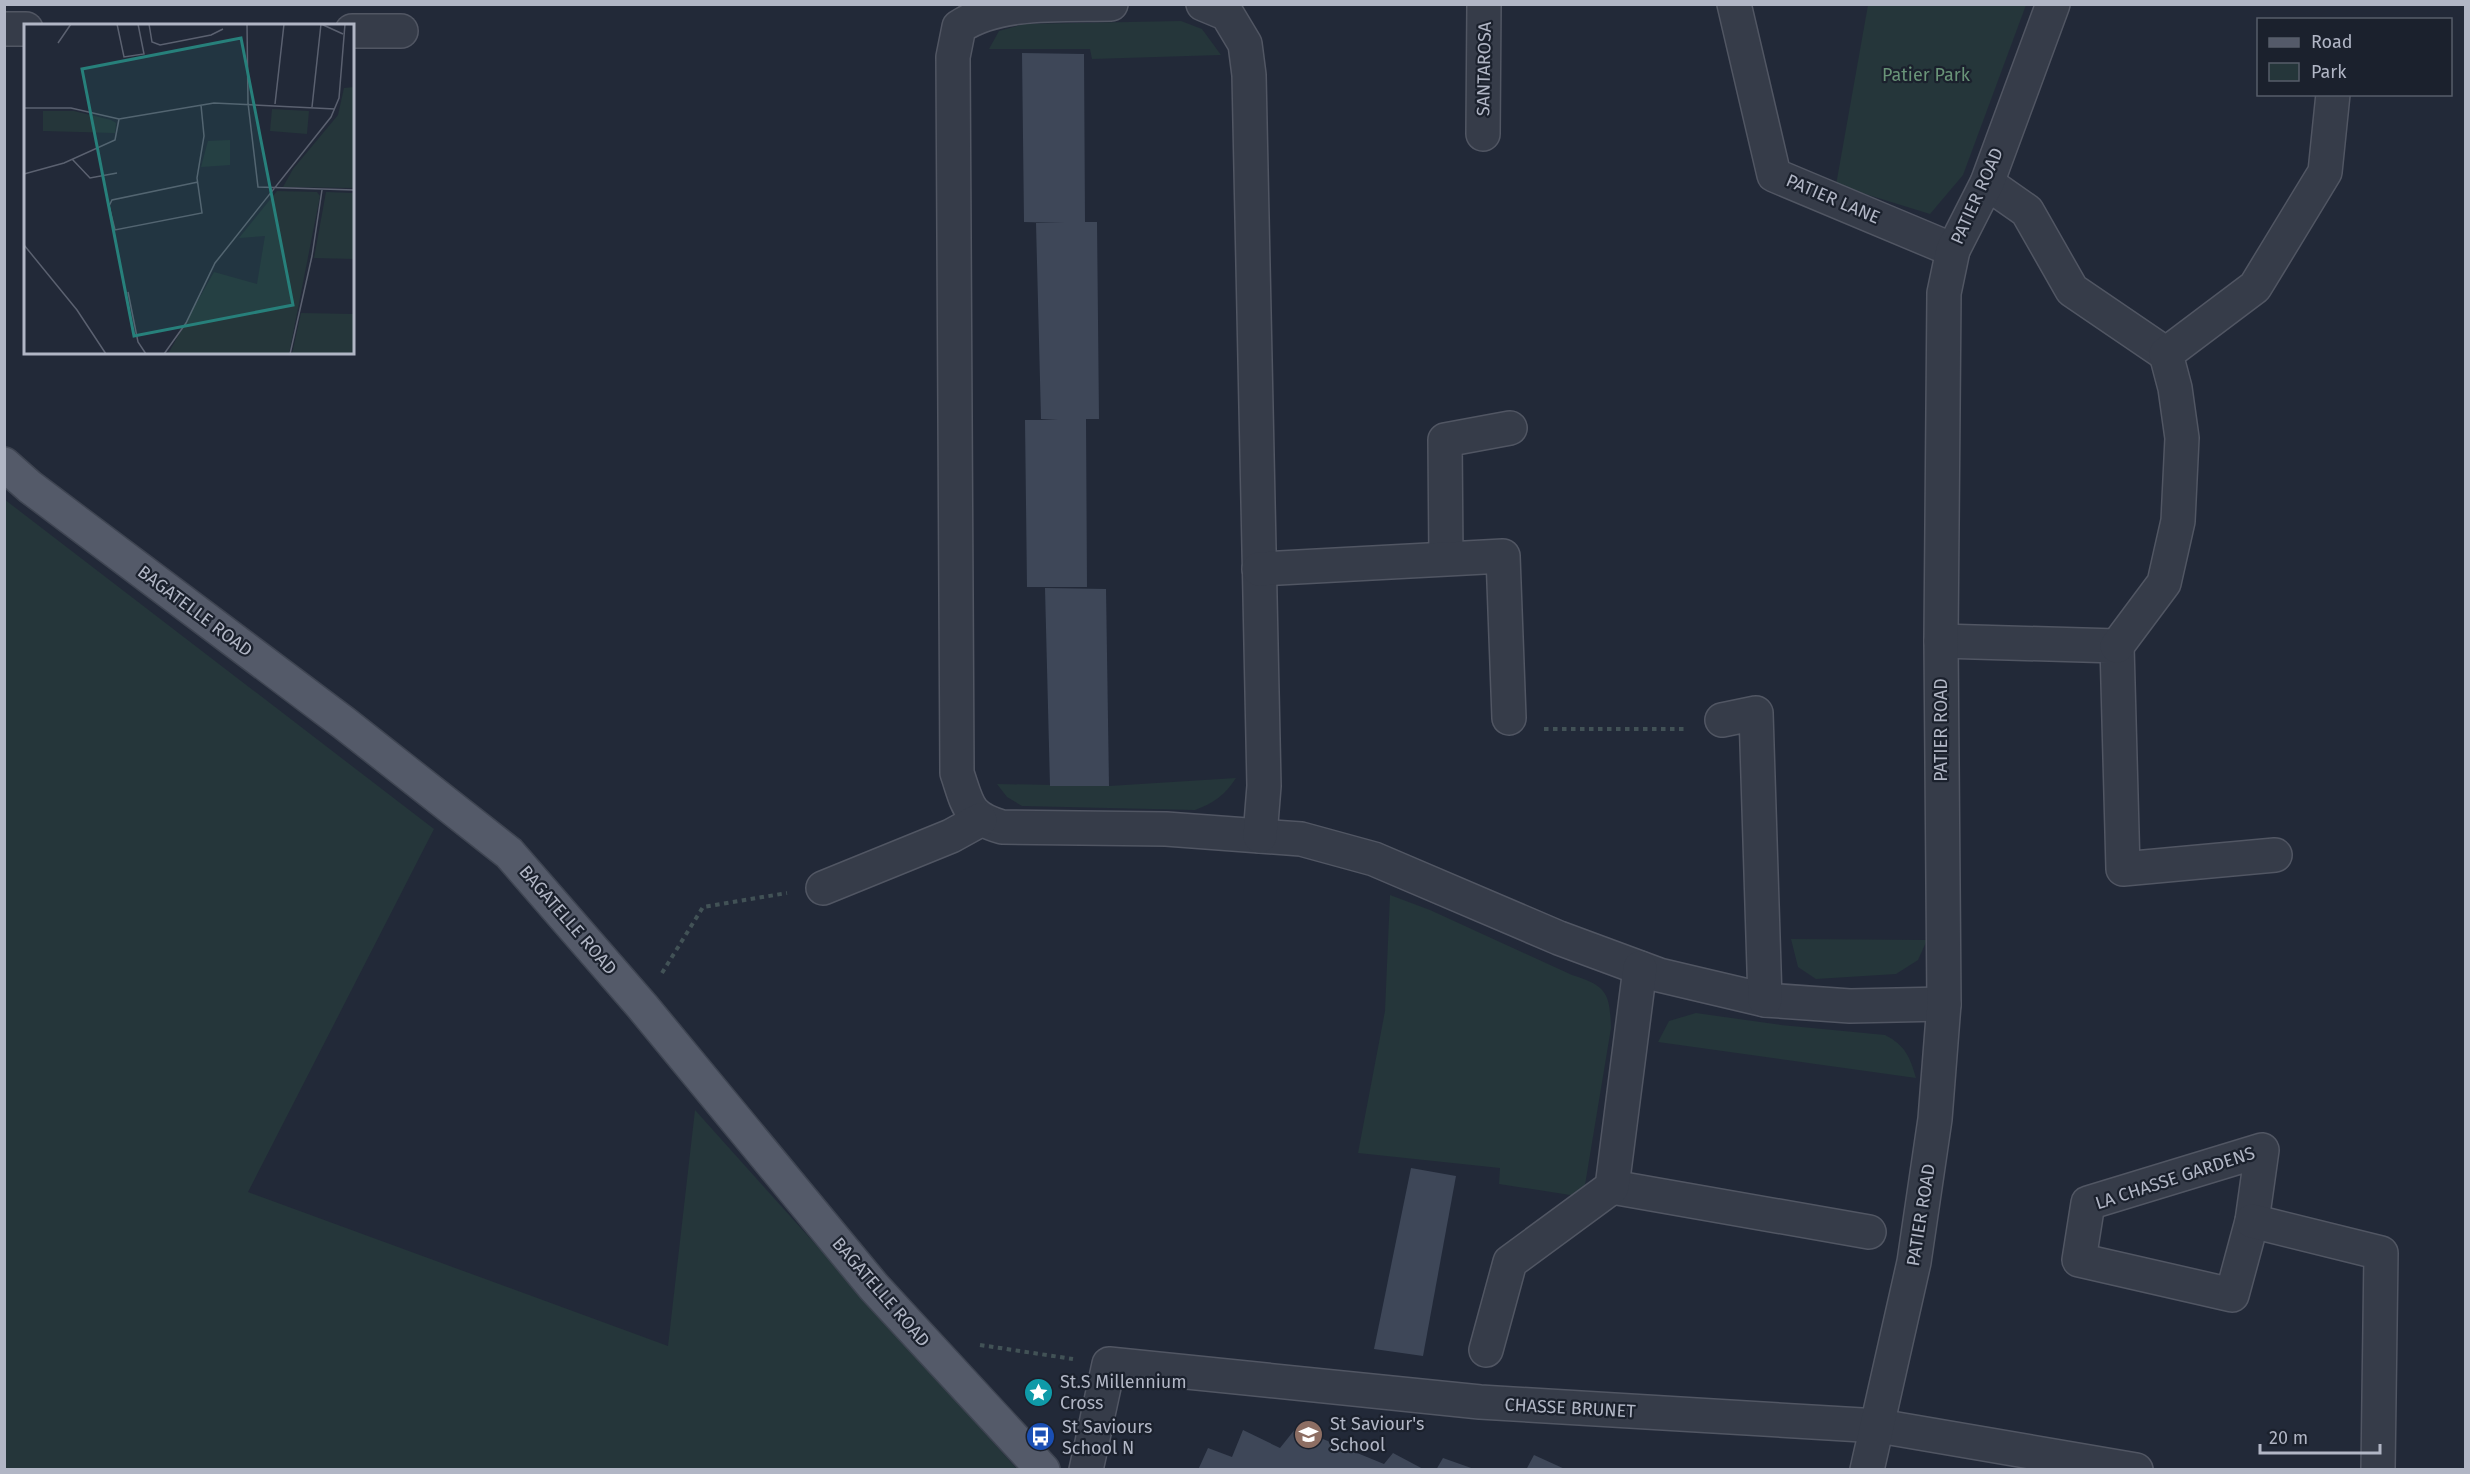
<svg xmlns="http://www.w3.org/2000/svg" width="2470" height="1474" font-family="'Fira Sans',sans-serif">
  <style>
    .green { fill: #25363a }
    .building { fill: #3e4758 }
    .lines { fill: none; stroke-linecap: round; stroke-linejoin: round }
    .minor-casing { stroke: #515663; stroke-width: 36 }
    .major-casing { stroke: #3f4552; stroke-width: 36 }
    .path { stroke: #425256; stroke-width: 4; stroke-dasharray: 4.5 4.5; stroke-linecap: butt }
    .minor { stroke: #363c49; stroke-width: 33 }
    .major { stroke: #545a69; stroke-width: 33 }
    .labels { text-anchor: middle; stroke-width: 4.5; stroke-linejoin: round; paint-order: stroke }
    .street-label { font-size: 18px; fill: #b1b6c5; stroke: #1b212d }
    .park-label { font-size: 18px; fill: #699478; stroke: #1b212d }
    .poi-label { font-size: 18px; fill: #b1b6c5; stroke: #1b212d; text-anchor: start }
    .inset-road { fill: none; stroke: #5b6170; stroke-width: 1.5 }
    .view { fill: #27807b; fill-opacity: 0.15; stroke: #27807b; stroke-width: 3 }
    .inset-edge { fill: none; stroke: #b1b6c5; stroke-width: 3 }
  </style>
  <rect width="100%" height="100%" fill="#222938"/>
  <g class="green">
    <polygon points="1868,5 2026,5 1963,175 1930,214 1836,185"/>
    <polygon points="1181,21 1202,29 1221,55 1092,59 1090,49 989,49 999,31 1024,24"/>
    <polygon points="4,499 434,829 248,1192 668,1346 695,1110 1017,1469 5,1469"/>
    <path d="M1236 778C1225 795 1214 803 1195 810L1022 806 1007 797 997 784 1109 786Z"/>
    <path d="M1390 895 1430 910 1572 975C1606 986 1610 992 1611 1028L1583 1197 1499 1184 1500 1168 1358 1153 1385 1011Z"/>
    <polygon points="1791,939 1927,940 1918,960 1896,974 1816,979 1798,967"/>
    <path d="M1696 1013 1781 1025 1885 1035C1905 1045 1910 1057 1916 1078L1658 1042 1669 1021Z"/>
  </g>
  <g class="building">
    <polygon points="1022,53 1084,54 1085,222 1097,222 1099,419 1086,419 1087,587 1027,587 1025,420 1058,420 1041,419 1036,223 1064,223 1024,222"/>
    <polygon points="1045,588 1106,589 1109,786 1050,786"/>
    <polygon points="1411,1168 1456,1176 1423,1356 1374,1349"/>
    <polygon points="1296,1428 1384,1464 1393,1453 1425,1470 1198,1470 1208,1448 1232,1457 1243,1430 1280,1448"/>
    <polygon points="1534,1455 1567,1470 1526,1470"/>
    <polygon points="1443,1458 1474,1469 1474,1470 1436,1470"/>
  </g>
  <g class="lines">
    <defs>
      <g id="minor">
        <path d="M1111 4C1062 5 999 0 959 27L953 57 957 773C968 805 967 817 1002 827L1166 829 1301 839 1374 859 1559 938 1659 975 1765 1000 1850 1006 1944 1004"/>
        <polyline points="1203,4 1227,14 1245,44 1249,75 1264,786 1260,836"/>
        <polyline points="1734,4 1774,175 1953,250"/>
        <polyline points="4,29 26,29"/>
        <polyline points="352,31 401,31"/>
        <polyline points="1483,134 1484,4"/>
        <polyline points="1987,183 2027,211 2072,290 2166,354"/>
        <polyline points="1446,558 1445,440 1510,428"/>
        <polyline points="1259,569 1503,556 1509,718"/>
        <polyline points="1941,641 2117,646 2123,869 2275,855"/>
        <polyline points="2117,646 2164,583 2178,521 2182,438 2175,388 2166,354 2255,287 2325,172 2333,94"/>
        <polyline points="1722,720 1756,713 1765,1000"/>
        <polyline points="823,888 951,836 980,820"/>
        <polygon points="2262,1150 2252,1221 2232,1295 2079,1260 2088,1203"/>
        <polyline points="1612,1187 1869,1232"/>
        <polyline points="2252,1221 2381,1253 2378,1470"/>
        <polyline points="1486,1350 1510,1262 1612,1187 1640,968"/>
        <polyline points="1086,1470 1109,1364 1480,1402 1879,1426 2136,1470"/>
        <polyline points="1867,1470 1914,1262 1935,1119 1944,1004 1941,641 1944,293 1953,250 1987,183 2053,4"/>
      </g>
      <polyline id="major" points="4,464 30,487 344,723 509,853 642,1006 874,1287 1043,1470"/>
    </defs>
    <use href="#minor" class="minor-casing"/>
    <use href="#major" class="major-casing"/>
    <g class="path">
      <polyline points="1544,729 1687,729"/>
      <polyline points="662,973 703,907 787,893"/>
      <polyline points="980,1345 1073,1359"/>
    </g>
    <use href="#minor" class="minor"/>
    <use href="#major" class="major"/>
  </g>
  <defs>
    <symbol id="sight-disc" viewBox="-11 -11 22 22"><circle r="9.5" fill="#0f9aa8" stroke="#1b212d"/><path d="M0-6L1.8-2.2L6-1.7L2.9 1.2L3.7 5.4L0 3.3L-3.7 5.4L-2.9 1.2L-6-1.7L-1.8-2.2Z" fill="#fff"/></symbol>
    <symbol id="school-disc" viewBox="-11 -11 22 22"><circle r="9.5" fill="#8d6e63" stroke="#1b212d"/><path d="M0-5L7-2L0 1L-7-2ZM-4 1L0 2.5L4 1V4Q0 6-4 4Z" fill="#fff"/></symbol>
    <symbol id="bus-disc" viewBox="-11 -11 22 22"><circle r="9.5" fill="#1a4fb4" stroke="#1b212d"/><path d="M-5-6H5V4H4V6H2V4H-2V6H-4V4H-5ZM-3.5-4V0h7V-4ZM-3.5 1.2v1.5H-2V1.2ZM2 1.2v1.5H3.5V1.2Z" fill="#fff"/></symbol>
  </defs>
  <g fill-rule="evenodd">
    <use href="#sight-disc" x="1022" y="1376" width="33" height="33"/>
    <use href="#school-disc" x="1292" y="1418" width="33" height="33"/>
    <use href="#bus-disc" x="1024" y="1420" width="33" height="33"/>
  </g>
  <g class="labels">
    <g class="street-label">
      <text transform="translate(1484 69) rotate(-89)" y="6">SANTAROSA</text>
      <text transform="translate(1977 196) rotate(-66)" y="6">PATIER ROAD</text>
      <text transform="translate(1833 199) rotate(23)" y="6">PATIER LANE</text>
      <text transform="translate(195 611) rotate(37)" y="6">BAGATELLE ROAD</text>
      <text transform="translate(1941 730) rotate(-90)" y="6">PATIER ROAD</text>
      <text transform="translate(568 920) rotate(49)" y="6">BAGATELLE ROAD</text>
      <text transform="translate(2175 1178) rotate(-18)" y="6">LA CHASSE GARDENS</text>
      <text transform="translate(1921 1215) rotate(-81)" y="6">PATIER ROAD</text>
      <text transform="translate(881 1292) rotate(49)" y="6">BAGATELLE ROAD</text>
      <text transform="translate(1570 1408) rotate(3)" y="6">CHASSE BRUNET</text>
    </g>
    <g class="park-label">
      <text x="1926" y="81">Patier Park</text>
    </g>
    <g class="poi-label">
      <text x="1060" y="1388">St.S Millennium<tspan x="1060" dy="21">Cross</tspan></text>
      <text x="1330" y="1430">St Saviour's<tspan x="1330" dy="21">School</tspan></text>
      <text x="1062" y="1433">St Saviours<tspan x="1062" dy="21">School N</tspan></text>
    </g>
  </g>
  <g transform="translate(24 24)">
    <rect width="330" height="330" fill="#222938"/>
    <path d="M330 63V164L259 163 269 145 314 91 320 64ZM248 85 285 87 283 110 246 107ZM19 87H50L87 96 92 99 91 109 19 107ZM206 116V141L177 143 184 117ZM253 167 293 168 296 172 265 330H144L190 248 233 260 241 212 215 214ZM302 168 330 169V235L290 234ZM277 289 330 290V330H268Z" fill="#25363a"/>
    <path class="inset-road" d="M93 0 100 33 120 30 114 0M125 0 128 18 136 21 187 11 199 5M223 0 224 79 234 163 330 166M297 0 319 10M34 19 47 0M251 80 260 0M288 83 297 0M0 84H47L95 95 190 79 311 85M48 135 66 154 93 149M0 150 40 139 91 116 95 95M174 158 88 176 85 182 91 206 178 189 173 154 180 112 177 81M0 221 53 286 82 330M104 268 114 318 122 330M140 330 162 299 191 239 307 93 315 74 321 0M266 330 288 232 298 166"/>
    <path class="view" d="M217 14 269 281 110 312 58 45Z"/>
    <rect width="330" height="330" class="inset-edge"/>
  </g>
  <rect width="2470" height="1474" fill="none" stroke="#b1b6c5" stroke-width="12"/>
  <rect x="2257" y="18" width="195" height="78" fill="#1b212d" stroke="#575d6a" stroke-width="1.5"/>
  <rect x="2269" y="38" width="30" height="9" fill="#545a69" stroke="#575d6a" stroke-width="1.5"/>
  <text x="2311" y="48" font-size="18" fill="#b1b6c5">Road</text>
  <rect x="2269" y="63" width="30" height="18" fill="#25363a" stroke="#575d6a" stroke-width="1.5"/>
  <text x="2311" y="78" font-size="18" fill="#b1b6c5">Park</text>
  <path d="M2260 1444v9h120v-9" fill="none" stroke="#b1b6c5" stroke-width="3"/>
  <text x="2269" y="1444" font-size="18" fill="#b1b6c5" stroke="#1b212d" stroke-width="4.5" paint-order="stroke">20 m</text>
</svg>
